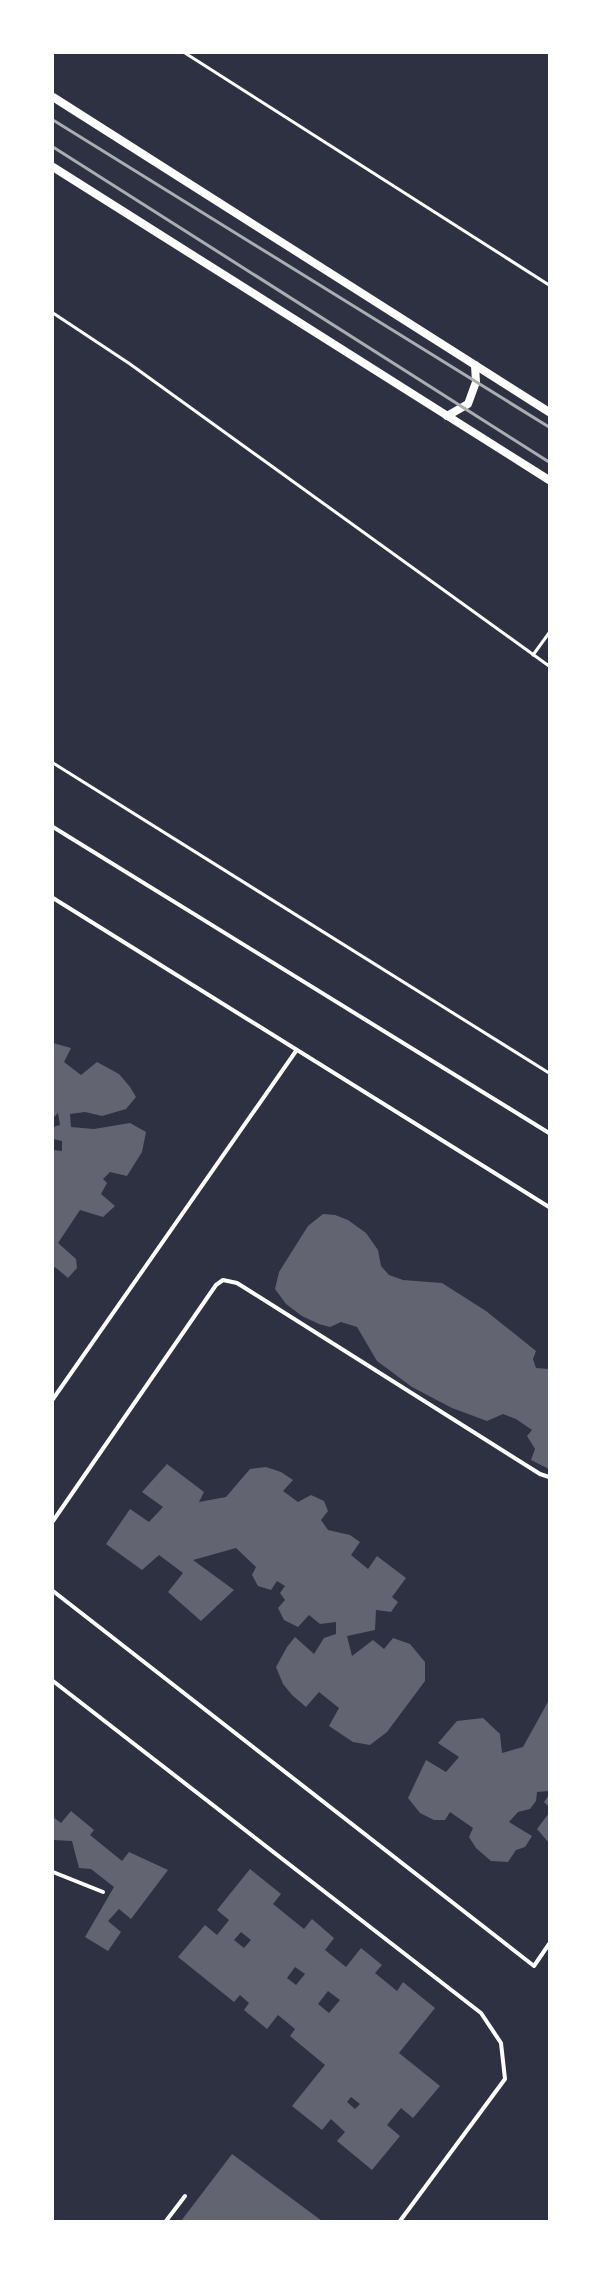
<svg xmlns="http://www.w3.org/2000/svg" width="602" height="2274" font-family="'Sofia Sans Condensed',sans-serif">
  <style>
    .building { fill: #626471; fill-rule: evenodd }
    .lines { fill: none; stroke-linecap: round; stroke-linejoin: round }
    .service { stroke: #fff; stroke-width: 3 }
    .minor { stroke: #fff; stroke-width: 4 }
    .secondary { stroke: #fff; stroke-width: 8 }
    .rail { stroke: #abadb3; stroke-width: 3 }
  </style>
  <rect width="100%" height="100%" fill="#2d3142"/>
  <g class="building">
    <polygon points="53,1043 71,1048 64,1062 81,1075 97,1062 119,1074 130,1087 136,1097 126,1109 102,1116 85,1112 70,1114 71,1127 94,1129 130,1123 146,1132 142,1152 127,1176 110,1172 103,1179 107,1183 101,1194 115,1206 103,1217 80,1210 58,1243 76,1259 77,1268 68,1278 55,1267 53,1270 53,1150 62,1151 62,1141 53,1139 53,1127 60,1125 58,1113 53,1118"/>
    <polygon points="323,1214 335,1215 348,1220 366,1233 378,1250 381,1266 389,1275 403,1280 442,1283 486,1311 536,1351 533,1359 536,1368 549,1369 549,1469 531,1460 535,1449 527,1436 532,1430 516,1419 503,1414 487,1421 452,1408 412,1387 377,1361 357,1327 341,1322 330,1327 319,1324 302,1316 286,1304 275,1289 279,1272 308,1226"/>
    <polygon points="167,1464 204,1492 199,1502 226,1497 250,1469 266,1467 281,1472 293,1480 283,1491 298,1502 311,1495 324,1501 328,1511 321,1520 328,1530 350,1535 360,1542 351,1555 368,1569 377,1556 406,1578 392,1597 398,1602 391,1612 376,1610 375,1630 347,1636 352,1656 373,1640 384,1649 393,1638 410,1644 425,1662 425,1681 387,1732 370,1745 353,1742 329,1726 339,1708 319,1692 306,1707 292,1695 283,1684 276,1667 287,1647 295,1637 314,1654 324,1638 336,1634 336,1622 320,1624 309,1615 298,1627 284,1620 278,1608 285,1600 280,1593 285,1586 277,1581 271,1590 258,1586 252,1575 256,1567 236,1548 193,1560 234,1590 201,1621 168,1592 183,1573 159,1555 142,1570 106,1544 130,1509 149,1522 163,1507 142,1492"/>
    <polygon points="549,1700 549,1791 537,1792 536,1801 530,1809 518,1812 509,1822 532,1836 525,1847 516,1850 508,1862 491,1861 476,1848 469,1837 473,1828 450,1812 445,1820 434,1820 420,1813 408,1798 426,1760 446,1772 459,1757 438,1743 457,1721 483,1718 500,1734 502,1753 523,1747"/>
    <polygon points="549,1795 549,1807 544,1802"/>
    <polygon points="71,1811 94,1830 90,1835 122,1861 129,1852 168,1870 131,1919 119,1909 108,1921 121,1932 108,1951 85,1937 114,1887 91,1869 79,1868 72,1841 53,1840 53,1817 61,1823"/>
    <polygon points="549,1813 549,1843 537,1829"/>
    <path d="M250 1869 281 1894 273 1904 304 1929 312 1919 334 1938 325 1950 346 1967 361 1948 382 1965 375 1973 397 1991 403 1982 435 2008 399 2053 440 2086 413 2118 401 2108 387 2125 400 2136 372 2170 337 2141 345 2132 331 2119 322 2130 292 2106 325 2065 290 2036 295 2029 278 2015 267 2029 244 2010 249 2003 240 1995 234 2002 178 1957 205 1925 217 1935 229 1920 217 1910ZM241 1932 251 1940 244 1948 234 1940ZM295 1967 305 1974 296 1985 287 1978ZM328 1991 340 2000 329 2013 318 2004ZM351 2097 360 2104 355 2109 347 2102Z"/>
    <polygon points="232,2154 322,2221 181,2221"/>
  </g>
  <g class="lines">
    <g class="service">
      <polyline points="185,53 549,285"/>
      <polyline points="53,313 130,364 549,666"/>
      <polyline points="533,655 549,633"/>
      <polyline points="53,763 549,1073"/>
    </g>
    <g class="minor">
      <polyline points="53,827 549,1133"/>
      <polyline points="53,898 549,1207"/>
      <polyline points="53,1399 296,1051"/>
      <polyline points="53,1521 216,1285 223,1280 237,1283 540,1474 549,1477"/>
      <polyline points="53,1591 534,1966 549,1944"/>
      <polyline points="53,1681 481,2013 501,2043 505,2079 400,2221"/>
      <polyline points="53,1872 103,1892"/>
      <polyline points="166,2221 185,2196"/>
    </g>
    <g class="secondary">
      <polyline points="53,97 549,412"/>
      <polyline points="53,167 549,480"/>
      <polyline points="447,416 468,404 476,382 475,365"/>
    </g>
    <g class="rail">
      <polyline points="53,120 549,427"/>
      <polyline points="53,147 549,462"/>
    </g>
  </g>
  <rect width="602" height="2274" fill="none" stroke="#ffffff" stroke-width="108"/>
</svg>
